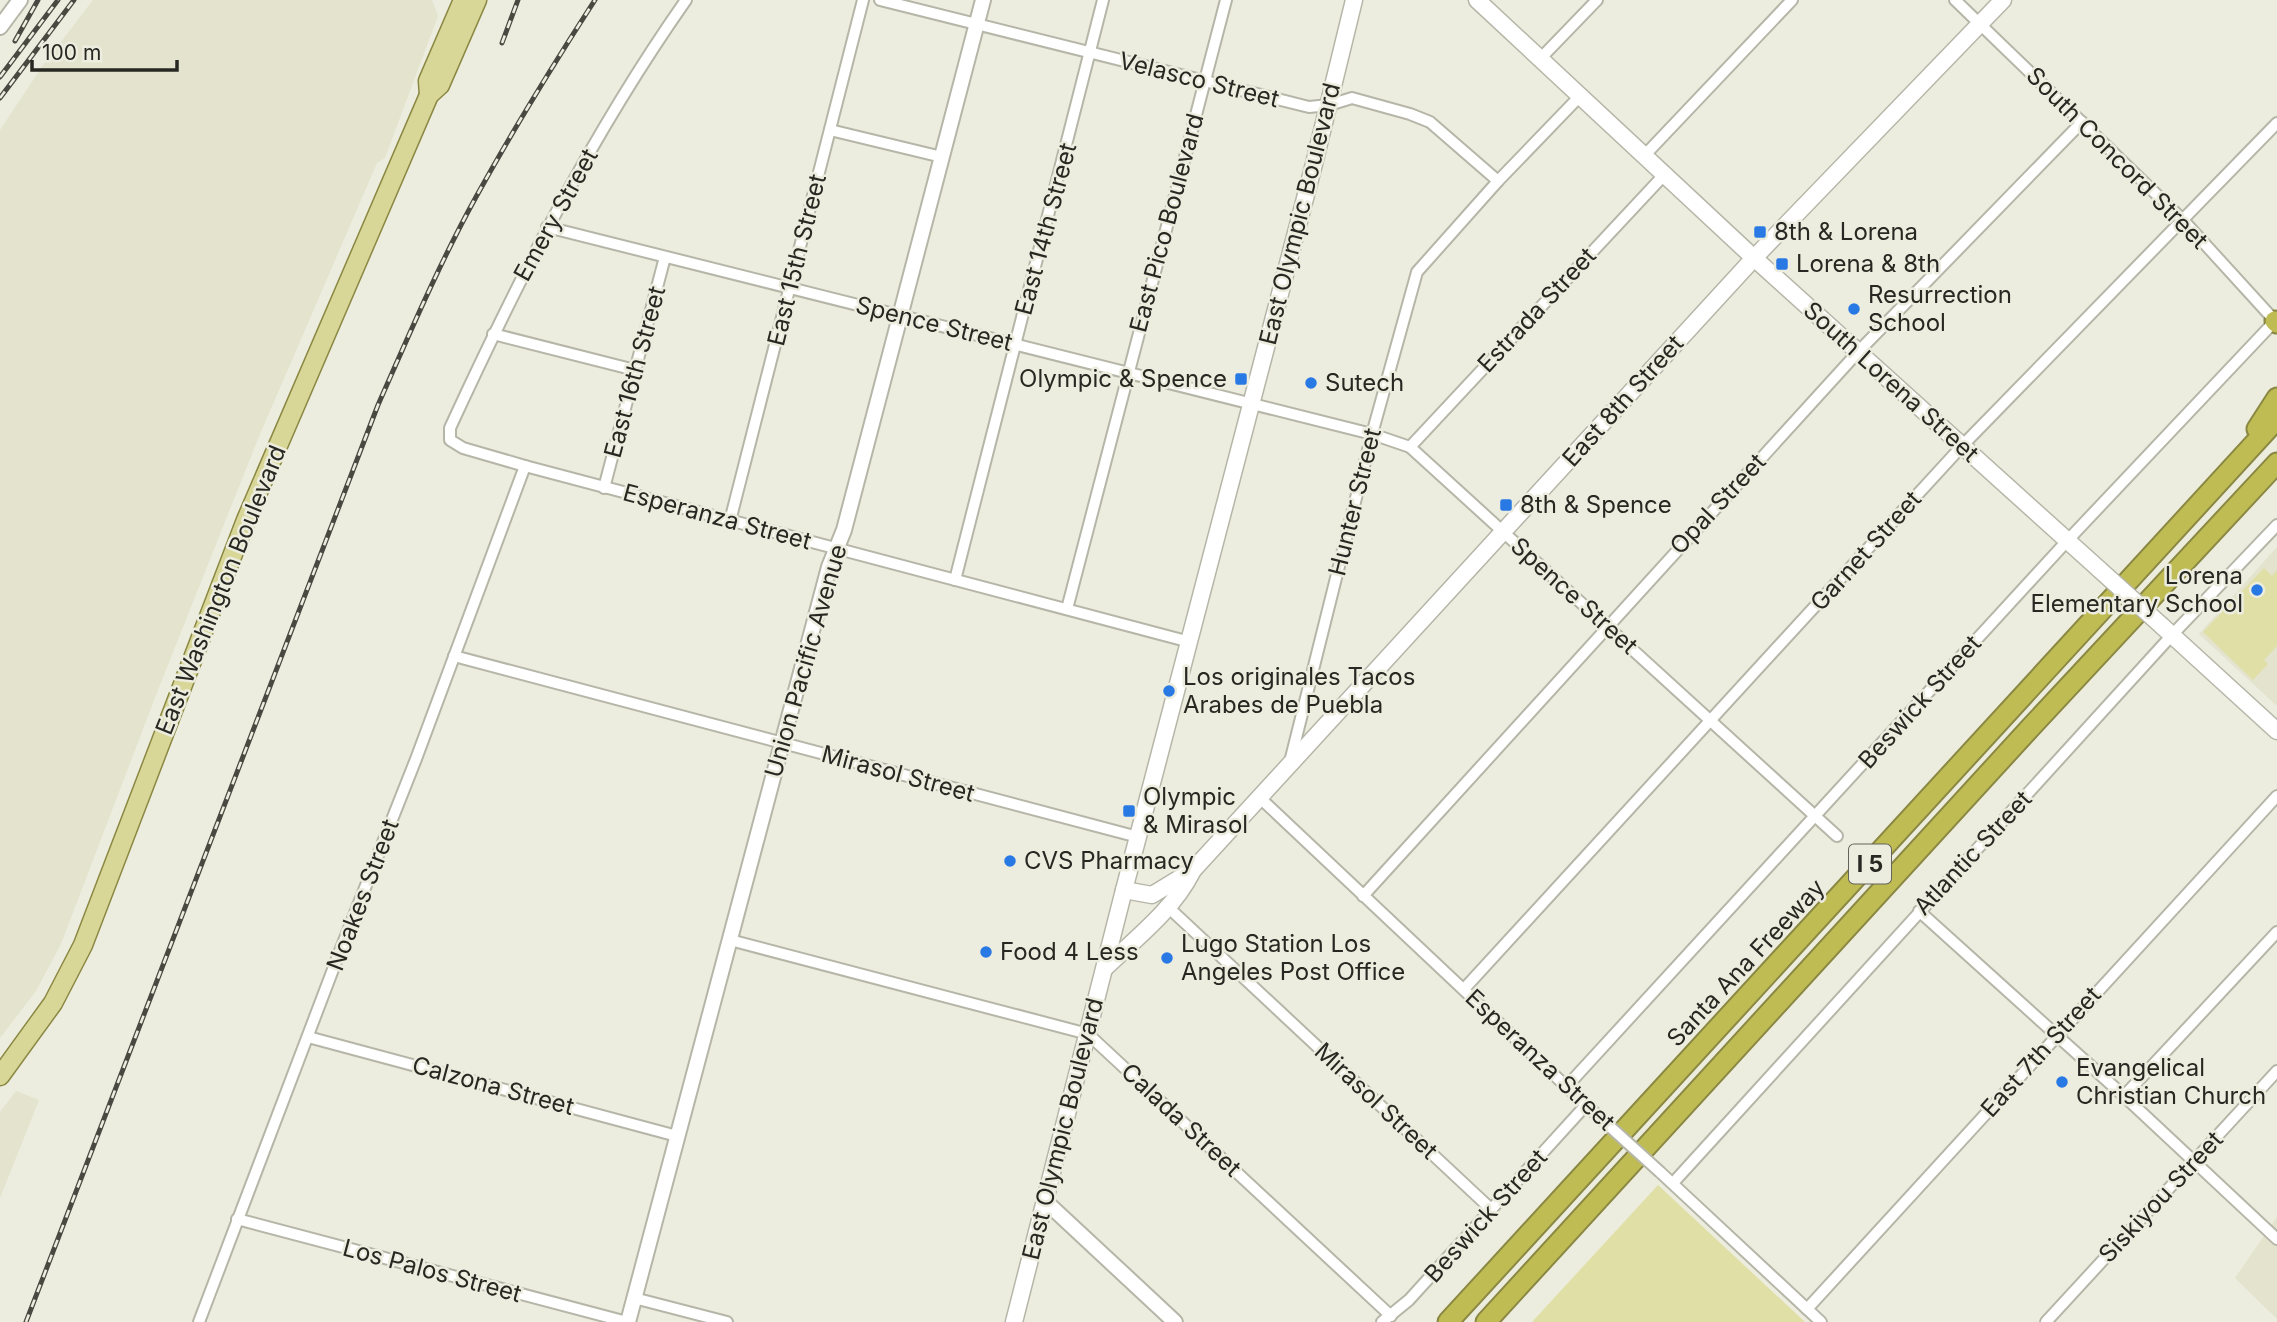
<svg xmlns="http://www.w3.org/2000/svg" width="2277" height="1322" font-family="Inter,sans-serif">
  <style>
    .built { fill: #e3e3ce }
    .green { fill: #e0dfa6 }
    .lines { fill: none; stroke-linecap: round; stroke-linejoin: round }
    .minor-casing { stroke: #b6b6a8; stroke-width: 14 }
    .tertiary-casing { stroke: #b6b6a8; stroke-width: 18 }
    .secondary-casing { stroke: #b6b6a8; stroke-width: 19 }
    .primary-casing { stroke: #8a8842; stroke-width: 21 }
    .motorway-casing { stroke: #8a8842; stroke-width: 23 }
    .minor { stroke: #fff; stroke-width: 10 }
    .tertiary { stroke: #fff; stroke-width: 14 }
    .secondary { stroke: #fff; stroke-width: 16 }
    .primary { stroke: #d9d798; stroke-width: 18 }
    .motorway { stroke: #bfbc54; stroke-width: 19 }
    .rail-casing { stroke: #494942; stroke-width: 5 }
    .rail { stroke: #ededdf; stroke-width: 2.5; stroke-dasharray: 8; stroke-linecap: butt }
    .minor-bridge-casing { stroke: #b6b6a8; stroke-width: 14; stroke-linecap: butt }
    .secondary-bridge-casing { stroke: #b6b6a8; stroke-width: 19; stroke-linecap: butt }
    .minor-bridge { stroke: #fff; stroke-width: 10 }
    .secondary-bridge { stroke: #fff; stroke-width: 16 }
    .poi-dot { fill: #2979e4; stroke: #ededdf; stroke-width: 2.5 }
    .labels { text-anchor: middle; stroke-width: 5; stroke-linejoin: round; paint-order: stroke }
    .shield { fill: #ededdf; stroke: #63635b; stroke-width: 2 }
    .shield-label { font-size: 23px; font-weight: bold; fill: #282822 }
    .street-label { font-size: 24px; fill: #282822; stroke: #ededdf }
    .poi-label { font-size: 24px; fill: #282822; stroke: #ededdf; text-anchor: start }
  </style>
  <rect width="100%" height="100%" fill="#ededdf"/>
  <g class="built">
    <polygon points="93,0 432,0 438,16 385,158 377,163 258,439 158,690 61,944 36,991 0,1038 0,130 43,65"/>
    <polygon points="2277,547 2277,706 2199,634"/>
    <polygon points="16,1091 39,1100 0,1198 0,1112"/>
    <polygon points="2277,1217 2277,1319 2235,1278"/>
  </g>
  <g class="green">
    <polygon points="2264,568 2272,576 2277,570 2277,646 2264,660 2268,664 2253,680 2203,632"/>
    <polygon points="1658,1185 1805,1322 1532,1322"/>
  </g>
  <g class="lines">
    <defs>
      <g id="minor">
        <path d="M686 0C592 134 518 280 450 428V440L463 448 525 466 1190 642"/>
        <polyline points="880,0 1309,107 1329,105 1352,98 1410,114 1430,122 1498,181"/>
        <polyline points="1540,59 1597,0"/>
        <polyline points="830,130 942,157"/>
        <polyline points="1644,156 1792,0"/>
        <polyline points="547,227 1372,434 1410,447 1837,836"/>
        <polyline points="493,334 635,370"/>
        <polyline points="1410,447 1664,175"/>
        <polyline points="604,488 665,257"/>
        <polyline points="730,521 863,0"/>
        <polyline points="955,580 1103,0"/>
        <polyline points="1067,609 1226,0"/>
        <polyline points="454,656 1138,837"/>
        <polyline points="1290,762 1372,434 1417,272 1498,181 1580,96"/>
        <polyline points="1259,797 1586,1105 1409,1300 1382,1322"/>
        <polyline points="1363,896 1858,352 2082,122"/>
        <polyline points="1168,907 1491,1209"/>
        <polyline points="1919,911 2124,1096 2277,1239"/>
        <polyline points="730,940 1088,1034 1391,1316"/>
        <polyline points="1464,989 1962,446 2277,123"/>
        <polyline points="308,1037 677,1136"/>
        <polyline points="1568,1085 2067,541 2275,321 2183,220 1955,0"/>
        <polyline points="2124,1096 2277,932"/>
        <polyline points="1660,1172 1821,1322"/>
        <polyline points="1673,1183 2172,635 2277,525"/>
        <polyline points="237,1219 627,1322"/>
        <polyline points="634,1298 727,1322"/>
        <polyline points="1807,1309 2277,796"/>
        <polyline points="199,1322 340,951 416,759 525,466"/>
        <polyline points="2046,1322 2277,1071"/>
      </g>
      <g id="tertiary">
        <polyline points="0,27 20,0"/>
        <polyline points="1045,1201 1175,1322"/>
        <polyline points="628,1322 829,567 844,530 983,0"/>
      </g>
      <g id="secondary">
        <polyline points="1477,0 1754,258 2100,570"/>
        <polyline points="2162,626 2277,731"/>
        <polyline points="1124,890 1152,895 1193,870 1754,258 2003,0"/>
        <path d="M1105 968C1135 939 1173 910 1192 872"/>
        <polyline points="1014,1322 1124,890 1314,164 1354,0"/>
      </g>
      <g id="primary">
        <polyline points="429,95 428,81 463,0"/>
        <polyline points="0,1076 53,1003 83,945 246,520 429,95 440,85 477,0"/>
      </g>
      <g id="motorway">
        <polyline points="2275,321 2277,323"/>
        <polyline points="2257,429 2277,398"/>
        <polyline points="1448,1322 2277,419"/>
        <polyline points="1486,1322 2031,727 2277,463"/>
      </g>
    </defs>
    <use href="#minor" class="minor-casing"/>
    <use href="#tertiary" class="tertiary-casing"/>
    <use href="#secondary" class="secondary-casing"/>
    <use href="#primary" class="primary-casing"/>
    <use href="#motorway" class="motorway-casing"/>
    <use href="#minor" class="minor"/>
    <use href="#tertiary" class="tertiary"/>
    <use href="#secondary" class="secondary"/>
    <use href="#primary" class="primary"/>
    <use href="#motorway" class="motorway"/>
    <defs>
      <g id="rail">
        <polyline points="15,41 38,0"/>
        <polyline points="502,43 518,0"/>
        <polyline points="0,77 58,0"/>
        <polyline points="0,98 74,0"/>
        <path d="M26 1322 378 405C409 335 439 264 476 197 513 130 553 65 595 0"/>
      </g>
    </defs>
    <use href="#rail" class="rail-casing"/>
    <use href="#rail" class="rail"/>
    <defs>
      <polyline id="minor-bridge" points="1586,1105 1660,1172"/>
      <polyline id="secondary-bridge" points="2100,570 2162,626"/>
    </defs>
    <use href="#minor-bridge" class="minor-bridge-casing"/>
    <use href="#secondary-bridge" class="secondary-bridge-casing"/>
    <use href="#minor-bridge" class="minor-bridge"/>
    <use href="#secondary-bridge" class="secondary-bridge"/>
  </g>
  <g class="poi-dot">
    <rect x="1753" y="225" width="14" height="14" rx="3.5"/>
    <rect x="1775" y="257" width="14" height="14" rx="3.5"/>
    <circle cx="1854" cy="309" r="7"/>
    <rect x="1234" y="372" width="14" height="14" rx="3.5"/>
    <circle cx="1311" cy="383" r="7"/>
    <rect x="1499" y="498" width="14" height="14" rx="3.5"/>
    <circle cx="2257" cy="590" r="7"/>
    <circle cx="1169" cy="691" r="7"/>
    <rect x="1122" y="804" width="14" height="14" rx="3.5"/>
    <circle cx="1010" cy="861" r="7"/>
    <circle cx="986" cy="952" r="7"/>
    <circle cx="1167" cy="958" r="7"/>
    <circle cx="2062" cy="1082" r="7"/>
  </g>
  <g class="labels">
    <rect class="shield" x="1849" y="844.5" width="42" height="39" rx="5"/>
    <g class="shield-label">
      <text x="1870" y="872">I 5</text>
    </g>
    <g class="street-label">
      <text transform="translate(1199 80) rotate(14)" y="8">Velasco Street</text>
      <text transform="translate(2117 158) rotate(45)" y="8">South Concord Street</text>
      <text transform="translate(1300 214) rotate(-76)" y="8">East Olympic Boulevard</text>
      <text transform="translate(556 215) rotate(-61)" y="8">Emery Street</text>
      <text transform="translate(1167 223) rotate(-75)" y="8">East Pico Boulevard</text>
      <text transform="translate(1046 229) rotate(-75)" y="8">East 14th Street</text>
      <text transform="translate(797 260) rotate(-76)" y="8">East 15th Street</text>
      <text transform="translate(1537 310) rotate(-47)" y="8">Estrada Street</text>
      <text transform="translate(934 324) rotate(14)" y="8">Spence Street</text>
      <text transform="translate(635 372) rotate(-75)" y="8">East 16th Street</text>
      <text transform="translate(1891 382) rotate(42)" y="8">South Lorena Street</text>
      <text transform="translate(1623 401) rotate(-48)" y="8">East 8th Street</text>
      <text transform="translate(1355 502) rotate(-76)" y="8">Hunter Street</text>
      <text transform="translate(1718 504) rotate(-47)" y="8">Opal Street</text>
      <text transform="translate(717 517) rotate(15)" y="8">Esperanza Street</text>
      <text transform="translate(1866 551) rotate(-48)" y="8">Garnet Street</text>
      <text transform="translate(221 590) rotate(-68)" y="8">East Washington Boulevard</text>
      <text transform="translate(1574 596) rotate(42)" y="8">Spence Street</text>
      <text transform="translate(806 661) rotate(-74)" y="8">Union Pacific Avenue</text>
      <text transform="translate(1920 702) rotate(-48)" y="8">Beswick Street</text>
      <text transform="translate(898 774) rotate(15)" y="8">Mirasol Street</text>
      <text transform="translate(1973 853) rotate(-47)" y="8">Atlantic Street</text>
      <text transform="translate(363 895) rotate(-69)" y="8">Noakes Street</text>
      <text transform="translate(1746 963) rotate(-47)" y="8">Santa Ana Freeway</text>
      <text transform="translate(2041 1052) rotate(-48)" y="8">East 7th Street</text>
      <text transform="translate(1540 1060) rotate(43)" y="8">Esperanza Street</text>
      <text transform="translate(493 1086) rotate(15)" y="8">Calzona Street</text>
      <text transform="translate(1376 1101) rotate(43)" y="8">Mirasol Street</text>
      <text transform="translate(1181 1120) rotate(43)" y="8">Calada Street</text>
      <text transform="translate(1063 1129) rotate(-76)" y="8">East Olympic Boulevard</text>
      <text transform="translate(2161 1197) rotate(-47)" y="8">Siskiyou Street</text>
      <text transform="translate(1486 1216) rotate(-48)" y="8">Beswick Street</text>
      <text transform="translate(432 1271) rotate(15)" y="8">Los Palos Street</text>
    </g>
    <g class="poi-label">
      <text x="1774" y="240">8th &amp; Lorena</text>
      <text x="1796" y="272">Lorena &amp; 8th</text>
      <text x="1868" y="303">Resurrection<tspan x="1868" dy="28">School</tspan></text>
      <text x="1227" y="387" text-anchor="end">Olympic &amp; Spence</text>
      <text x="1325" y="391">Sutech</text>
      <text x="1520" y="513">8th &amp; Spence</text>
      <text x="2243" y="584" text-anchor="end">Lorena<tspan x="2243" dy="28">Elementary School</tspan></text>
      <text x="1183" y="685">Los originales Tacos<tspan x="1183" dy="28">Arabes de Puebla</tspan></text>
      <text x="1143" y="805">Olympic<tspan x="1143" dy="28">&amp; Mirasol</tspan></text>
      <text x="1024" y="869">CVS Pharmacy</text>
      <text x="1181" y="952">Lugo Station Los<tspan x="1181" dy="28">Angeles Post Office</tspan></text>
      <text x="1000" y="960">Food 4 Less</text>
      <text x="2076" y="1076">Evangelical<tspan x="2076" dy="28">Christian Church</tspan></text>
    </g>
  </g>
  <path d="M32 60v10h145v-10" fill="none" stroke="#282822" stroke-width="3.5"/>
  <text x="42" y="60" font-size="21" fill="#282822" stroke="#ededdf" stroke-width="5" paint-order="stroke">100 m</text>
</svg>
